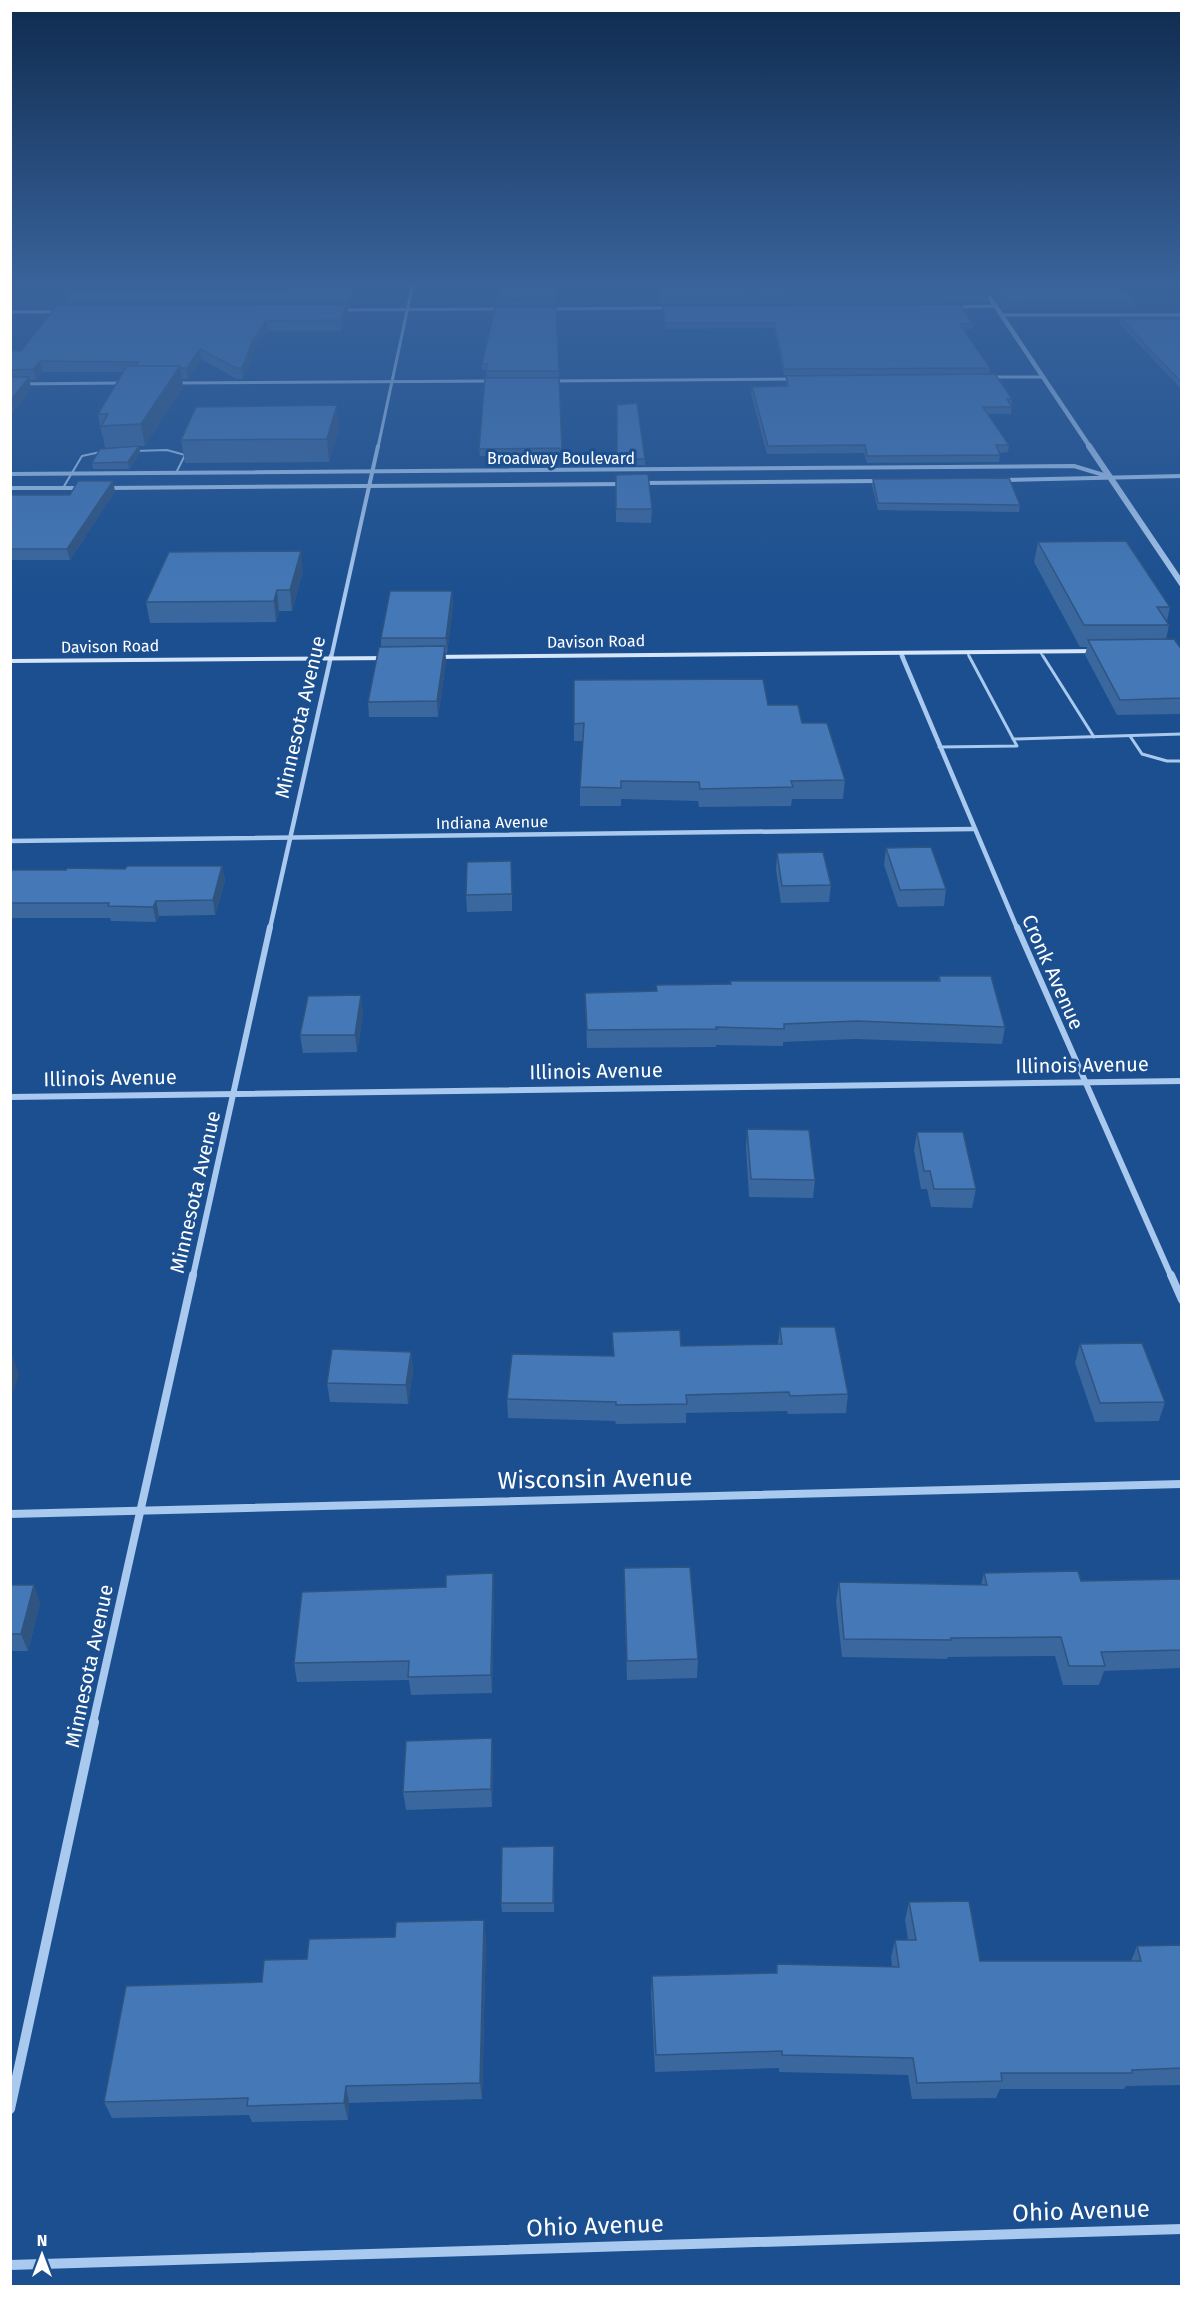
<svg xmlns="http://www.w3.org/2000/svg" width="1192" height="2297" font-family="'Fira Sans',sans-serif">
  <style>
    .lines { fill: none; stroke-linecap: round; stroke-linejoin: round }
    .service-far1 { stroke: #a9c9ee; stroke-width: 2 }
    .service { stroke: #a9c9ee; stroke-width: 3 }
    .minor-far5 { stroke: #a9c9ee; stroke-width: 3 }
    .minor-far4 { stroke: #a9c9ee; stroke-width: 4 }
    .minor-far3 { stroke: #a9c9ee; stroke-width: 4.5 }
    .minor-far2 { stroke: #a9c9ee; stroke-width: 6 }
    .minor-far1 { stroke: #a9c9ee; stroke-width: 8 }
    .minor { stroke: #a9c9ee; stroke-width: 10 }
    .tertiary-far1 { stroke: #a9c9ee; stroke-width: 4.5 }
    .tertiary { stroke: #a9c9ee; stroke-width: 6 }
    .secondary { fill: #d6e6fa; fill-rule: evenodd }
    .wall { fill: #3a679d }
    .shaded-wall { fill: #305480 }
    .building { fill: #4478b7; stroke: #305480; stroke-width: 1.5 }
    .labels { text-anchor: middle; stroke-width: 6; stroke-linejoin: round; paint-order: stroke }
    .far-street-label { font-size: 16px; fill: #fff; stroke: #1b4f8f }
    .street-label { font-size: 20px; fill: #fff; stroke: #1b4f8f }
    .near-street-label { font-size: 24px; fill: #fff; stroke: #1b4f8f }
  </style>
  <rect width="100%" height="100%" fill="#1b4f8f"/>
  <g class="lines">
    <g class="service-far1">
      <polyline points="134,451 167,450 185,455 176,473"/>
      <polyline points="63,488 82,456 105,451"/>
      <polyline points="967,652 970,658"/>
      <polyline points="1040,652 1044,658"/>
    </g>
    <g class="service">
      <polyline points="1043,656 1094,737"/>
      <polyline points="1130,736 1142,754 1167,761 1182,761"/>
      <polyline points="1013,739 1182,734"/>
      <polyline points="939,747 1017,746 969,656"/>
    </g>
    <g class="minor-far5">
      <polyline points="956,307 995,306"/>
      <polyline points="548,309 670,308"/>
      <polyline points="341,310 502,309"/>
      <polyline points="10,312 58,312"/>
      <polyline points="1002,315 1182,315"/>
      <polyline points="989,377 1042,377"/>
      <polyline points="551,381 793,379"/>
      <polyline points="176,383 493,381"/>
      <polyline points="10,384 124,383"/>
      <polyline points="378,447 413,283"/>
    </g>
    <g class="minor-far4">
      <polyline points="10,474 1074,466 1107,476"/>
      <polyline points="1002,480 1182,476"/>
      <polyline points="642,483 878,481"/>
      <polyline points="10,488 80,488"/>
      <polyline points="108,488 623,484"/>
      <polyline points="901,653 903,658"/>
      <polyline points="331,658 378,446"/>
    </g>
    <g class="minor-far3">
      <polyline points="902,656 1017,928"/>
      <polyline points="10,841 974,829"/>
      <polyline points="270,928 331,656"/>
    </g>
    <g class="minor-far2">
      <polyline points="1017,927 1171,1276"/>
      <polyline points="10,1097 1182,1081"/>
      <polyline points="193,1276 270,927"/>
    </g>
    <g class="minor-far1">
      <polyline points="1171,1275 1182,1300"/>
      <polyline points="10,1514 1182,1484"/>
      <polyline points="93,1723 193,1275"/>
    </g>
    <g class="minor">
      <polyline points="10,2109 94,1722"/>
      <polyline points="10,2265 1182,2229"/>
    </g>
    <polyline class="tertiary-far1" points="980,283 1090,447"/>
    <polyline class="tertiary" points="1089,446 1182,584"/>
    <g class="secondary">
      <polygon points="1101,649 1104,649 1104,653 429,659 425,657 429,655"/>
      <polygon points="396,656 397,658 393,660 10,663 10,659"/>
    </g>
  </g>
  <g class="wall">
    <polygon points="555,283 556,305 497,305 497,300 519,287"/>
    <polygon points="655,283 981,283 989,295 988,302 660,304"/>
    <polygon points="983,283 1118,283 1135,301 1134,309 1003,309"/>
    <polygon points="355,292 350,306 347,306 348,314 342,331 267,331 254,350 243,379 237,379 201,359 188,379 182,379 183,387 145,446 139,446 140,453 129,469 93,469 92,463 135,446 105,448 103,436 102,436 98,414 124,372 42,372 36,380 29,380 31,388 13,412 10,412 10,351 21,351 65,305 64,302"/>
    <polygon points="662,306 973,324 972,329 964,329 990,368 989,374 784,375 774,328 666,329 662,312"/>
    <polygon points="556,307 559,377 486,377 486,370 482,370 482,364"/>
    <polygon points="1121,319 1182,319 1182,390 1120,324"/>
    <polygon points="786,376 1012,399 1011,414 988,414 1009,445 1008,452 999,453 1000,455 999,462 867,463 864,453 767,454 751,394 752,387 786,386"/>
    <polygon points="559,378 562,455 480,456 479,449"/>
    <polygon points="617,405 645,459 645,465 617,465"/>
    <polygon points="339,428 329,462 185,463 181,440"/>
    <polygon points="616,475 652,509 651,523 616,522"/>
    <polygon points="873,479 1020,505 1019,512 878,510 872,486"/>
    <polygon points="115,491 70,560 10,560 10,495 70,495"/>
    <polygon points="1038,542 1170,607 1167,621 1169,625 1166,640 1182,650 1182,714 1117,715 1085,655 1087,647 1080,647 1034,562"/>
    <polygon points="303,571 292,611 279,611 276,622 150,623 146,602"/>
    <polygon points="452,591 453,605 447,653 445,653 446,661 438,717 369,717 368,702 381,647 381,638"/>
    <polygon points="574,680 768,705 802,723 845,780 843,799 792,799 791,806 699,807 698,801 621,799 621,806 580,806 580,787 583,741 574,741"/>
    <polygon points="886,848 946,889 944,906 898,907 884,865"/>
    <polygon points="777,853 831,885 829,902 781,903 776,870"/>
    <polygon points="222,866 225,881 215,915 159,916 156,922 111,921 110,918 10,918 10,870 66,870"/>
    <polygon points="512,878 512,911 467,912 466,895"/>
    <polygon points="939,976 1005,1027 1002,1044 855,1039 783,1042 783,1046 716,1045 716,1047 587,1048 585,993 656,991 656,985 938,981"/>
    <polygon points="363,1013 357,1052 303,1053 300,1035"/>
    <polygon points="747,1129 815,1180 813,1198 749,1197 746,1147"/>
    <polygon points="917,1132 976,1189 972,1208 931,1207 927,1189 921,1189 914,1150"/>
    <polygon points="780,1327 848,1394 846,1413 788,1414 787,1411 686,1413 686,1423 616,1424 615,1421 508,1418 507,1399 613,1355 612,1332 681,1346 778,1344"/>
    <polygon points="1080,1344 1165,1402 1159,1421 1095,1422 1075,1363"/>
    <polygon points="411,1352 413,1370 408,1404 330,1402 327,1383"/>
    <polygon points="624,1568 698,1659 697,1678 627,1680 624,1587"/>
    <polygon points="493,1573 494,1592 492,1693 411,1695 409,1680 297,1682 294,1663 446,1587"/>
    <polygon points="984,1573 1081,1581 1182,1579 1182,1668 1104,1671 1099,1685 1063,1685 1055,1656 948,1657 947,1659 842,1657 836,1601 839,1582 981,1585"/>
    <polygon points="10,1585 40,1602 28,1651 10,1651"/>
    <polygon points="493,1757 492,1807 406,1810 403,1792"/>
    <polygon points="554,1846 554,1912 502,1912 501,1903"/>
    <polygon points="909,1902 980,1961 1131,1961 1137,1946 1182,1945 1182,2085 1126,2086 1124,2089 1000,2089 996,2098 912,2099 908,2075 779,2072 779,2068 655,2072 651,1994 652,1976 776,1973 777,1964 892,1967 891,1957 895,1940 908,1940 905,1920"/>
    <polygon points="486,1937 482,2099 349,2103 348,2120 252,2122 249,2115 112,2118 104,2102 262,1982 307,1959"/>
  </g>
  <g class="shaded-wall">
    <polygon points="354,286 355,292 350,306 350,301"/>
    <polygon points="347,304 348,314 342,331 341,320"/>
    <polygon points="266,321 267,331 254,350 243,379 242,368 253,340"/>
    <polygon points="200,349 201,359 188,379 187,368"/>
    <polygon points="40,361 42,372 36,380 34,369"/>
    <polygon points="180,366 183,387 145,446 141,424"/>
    <polygon points="29,377 31,388 13,412 11,400"/>
    <polygon points="337,405 339,428 329,462 327,439"/>
    <polygon points="139,446 140,453 129,469 128,462"/>
    <polygon points="113,481 115,491 70,560 67,549"/>
    <polygon points="301,551 303,571 292,611 290,590"/>
    <polygon points="277,590 279,611 276,622 274,601"/>
    <polygon points="452,591 453,605 447,653 446,638"/>
    <polygon points="445,646 446,661 438,717 437,701"/>
    <polygon points="222,866 225,881 215,915 213,900"/>
    <polygon points="156,901 159,916 156,922 153,907"/>
    <polygon points="361,995 363,1013 357,1052 355,1035"/>
    <polygon points="411,1352 413,1370 408,1404 406,1385"/>
    <polygon points="13,1358 19,1375 10,1401 10,1367"/>
    <polygon points="493,1573 494,1592 492,1693 491,1675"/>
    <polygon points="34,1585 40,1602 28,1651 21,1634"/>
    <polygon points="492,1738 493,1757 492,1807 491,1789"/>
    <polygon points="484,1920 486,1937 482,2099 480,2083"/>
    <polygon points="346,2086 349,2103 348,2120 344,2103"/>
  </g>
  <g class="building">
    <polygon points="520,283 555,283 556,299 497,300 500,287 519,287"/>
    <polygon points="657,283 981,283 989,295 660,297"/>
    <polygon points="990,283 1118,283 1135,301 1004,302"/>
    <polygon points="294,286 354,286 350,301 64,302 75,288 292,289"/>
    <polygon points="347,304 341,320 266,321 253,340 242,368 236,368 200,349 187,368 181,368 180,366 135,366 138,362 40,361 34,369 10,370 10,351 21,351 57,305"/>
    <polygon points="960,304 973,324 960,324 990,368 784,369 774,323 666,323 662,306"/>
    <polygon points="495,307 556,307 559,371 486,371 487,364 482,364"/>
    <polygon points="1121,319 1182,319 1182,383"/>
    <polygon points="127,366 180,366 141,424 101,426 108,414 98,414"/>
    <polygon points="995,374 1012,399 1007,399 1012,407 983,407 1009,445 996,445 1000,455 867,456 865,445 768,446 752,387 788,386 786,376"/>
    <polygon points="10,377 29,377 11,400 10,400"/>
    <polygon points="485,378 559,378 562,448 479,449"/>
    <polygon points="637,403 645,459 617,459 617,405"/>
    <polygon points="337,405 327,439 181,440 196,407"/>
    <polygon points="139,446 128,462 92,463 100,449"/>
    <polygon points="648,474 652,509 616,509 616,475"/>
    <polygon points="1009,478 1020,505 878,503 873,479"/>
    <polygon points="78,481 113,481 67,549 10,549 10,495 70,495"/>
    <polygon points="1126,541 1170,607 1157,607 1169,625 1084,625 1038,542"/>
    <polygon points="301,551 290,590 277,590 274,601 146,602 169,552"/>
    <polygon points="390,591 452,591 446,638 381,638"/>
    <polygon points="1174,639 1182,650 1182,698 1120,700 1088,640"/>
    <polygon points="445,646 437,701 368,702 379,647"/>
    <polygon points="763,679 768,705 798,705 802,723 827,723 845,780 791,781 793,787 700,789 699,782 621,781 621,788 580,787 584,723 574,724 574,680"/>
    <polygon points="931,847 946,889 900,890 886,848"/>
    <polygon points="823,852 831,885 782,886 777,853"/>
    <polygon points="511,861 512,894 466,895 467,862"/>
    <polygon points="127,866 222,866 213,900 156,901 153,907 108,906 109,903 10,903 10,870 66,870 67,868 125,869"/>
    <polygon points="939,976 991,976 1005,1027 857,1021 784,1024 784,1029 716,1027 717,1029 587,1030 585,993 657,991 656,985 731,984 730,981 940,981"/>
    <polygon points="361,995 355,1035 300,1035 308,996"/>
    <polygon points="747,1129 809,1130 815,1180 751,1179"/>
    <polygon points="917,1132 963,1132 976,1189 934,1189 930,1171 924,1171"/>
    <polygon points="780,1327 835,1327 848,1394 790,1396 789,1392 686,1395 687,1404 616,1405 616,1402 507,1399 512,1354 614,1356 612,1332 680,1330 681,1346 782,1344"/>
    <polygon points="1142,1343 1165,1402 1100,1403 1080,1344"/>
    <polygon points="332,1349 411,1352 406,1385 327,1383"/>
    <polygon points="10,1358 13,1358 10,1367"/>
    <polygon points="690,1567 698,1659 627,1661 624,1568"/>
    <polygon points="1078,1571 1081,1581 1182,1579 1182,1650 1101,1652 1105,1666 1069,1666 1061,1637 951,1638 951,1640 844,1639 839,1582 987,1585 984,1573"/>
    <polygon points="493,1573 491,1675 408,1677 409,1661 294,1663 302,1592 446,1587 446,1575"/>
    <polygon points="10,1585 34,1585 21,1634 10,1634"/>
    <polygon points="492,1738 491,1789 403,1792 406,1741"/>
    <polygon points="554,1846 553,1903 501,1903 502,1847"/>
    <polygon points="969,1901 980,1961 1141,1961 1137,1946 1182,1945 1182,2068 1132,2070 1132,2073 1001,2073 1002,2081 917,2083 913,2058 782,2055 782,2051 656,2055 652,1976 777,1973 777,1964 899,1967 895,1940 916,1940 909,1902"/>
    <polygon points="484,1920 480,2083 346,2086 344,2103 247,2106 248,2098 104,2102 126,1986 262,1982 264,1960 307,1959 309,1939 395,1937 396,1922"/>
  </g>
  <linearGradient id="sky" x2="0" y2="1"><stop stop-color="#0f2b4f"/><stop offset="0.47" stop-color="#39639b"/><stop offset="1" stop-color="#39639b" stop-opacity="0"/></linearGradient>
  <rect width="1192" height="604" fill="url(#sky)"/>
  <g class="labels">
    <g class="far-street-label">
      <text x="561" y="464">Broadway Boulevard</text>
      <text transform="translate(596 641) rotate(-1)" y="6">Davison Road</text>
      <text transform="translate(110 646) rotate(-1)" y="6">Davison Road</text>
      <text transform="translate(492 822) rotate(-1)" y="6">Indiana Avenue</text>
    </g>
    <g class="street-label">
      <text transform="translate(300 717) rotate(-77)" y="7">Minnesota Avenue</text>
      <text transform="translate(1053 972) rotate(66)" y="7">Cronk Avenue</text>
      <text transform="translate(1082 1065) rotate(-1)" y="7">Illinois Avenue</text>
      <text transform="translate(596 1071) rotate(-1)" y="7">Illinois Avenue</text>
      <text transform="translate(110 1078) rotate(-1)" y="7">Illinois Avenue</text>
      <text transform="translate(195 1192) rotate(-77)" y="7">Minnesota Avenue</text>
      <text transform="translate(89 1666) rotate(-78)" y="7">Minnesota Avenue</text>
    </g>
    <g class="near-street-label">
      <text transform="translate(595 1479) rotate(-1)" y="8">Wisconsin Avenue</text>
      <text transform="translate(1081 2211) rotate(-2)" y="8">Ohio Avenue</text>
      <text transform="translate(595 2226) rotate(-2)" y="8">Ohio Avenue</text>
    </g>
  </g>
  <rect width="1192" height="2297" fill="none" stroke="#ffffff" stroke-width="24"/>
  <g transform="translate(42 2255)" stroke="#1b4f8f" stroke-width="4.5" paint-order="stroke">
  <path d="M0-4.5L10 22L0 15L-10 22Z" fill="#ffffff"/>
  <text y="-9" font-size="16" font-weight="bold" text-anchor="middle" fill="#ffffff">N</text>
  </g>
</svg>
